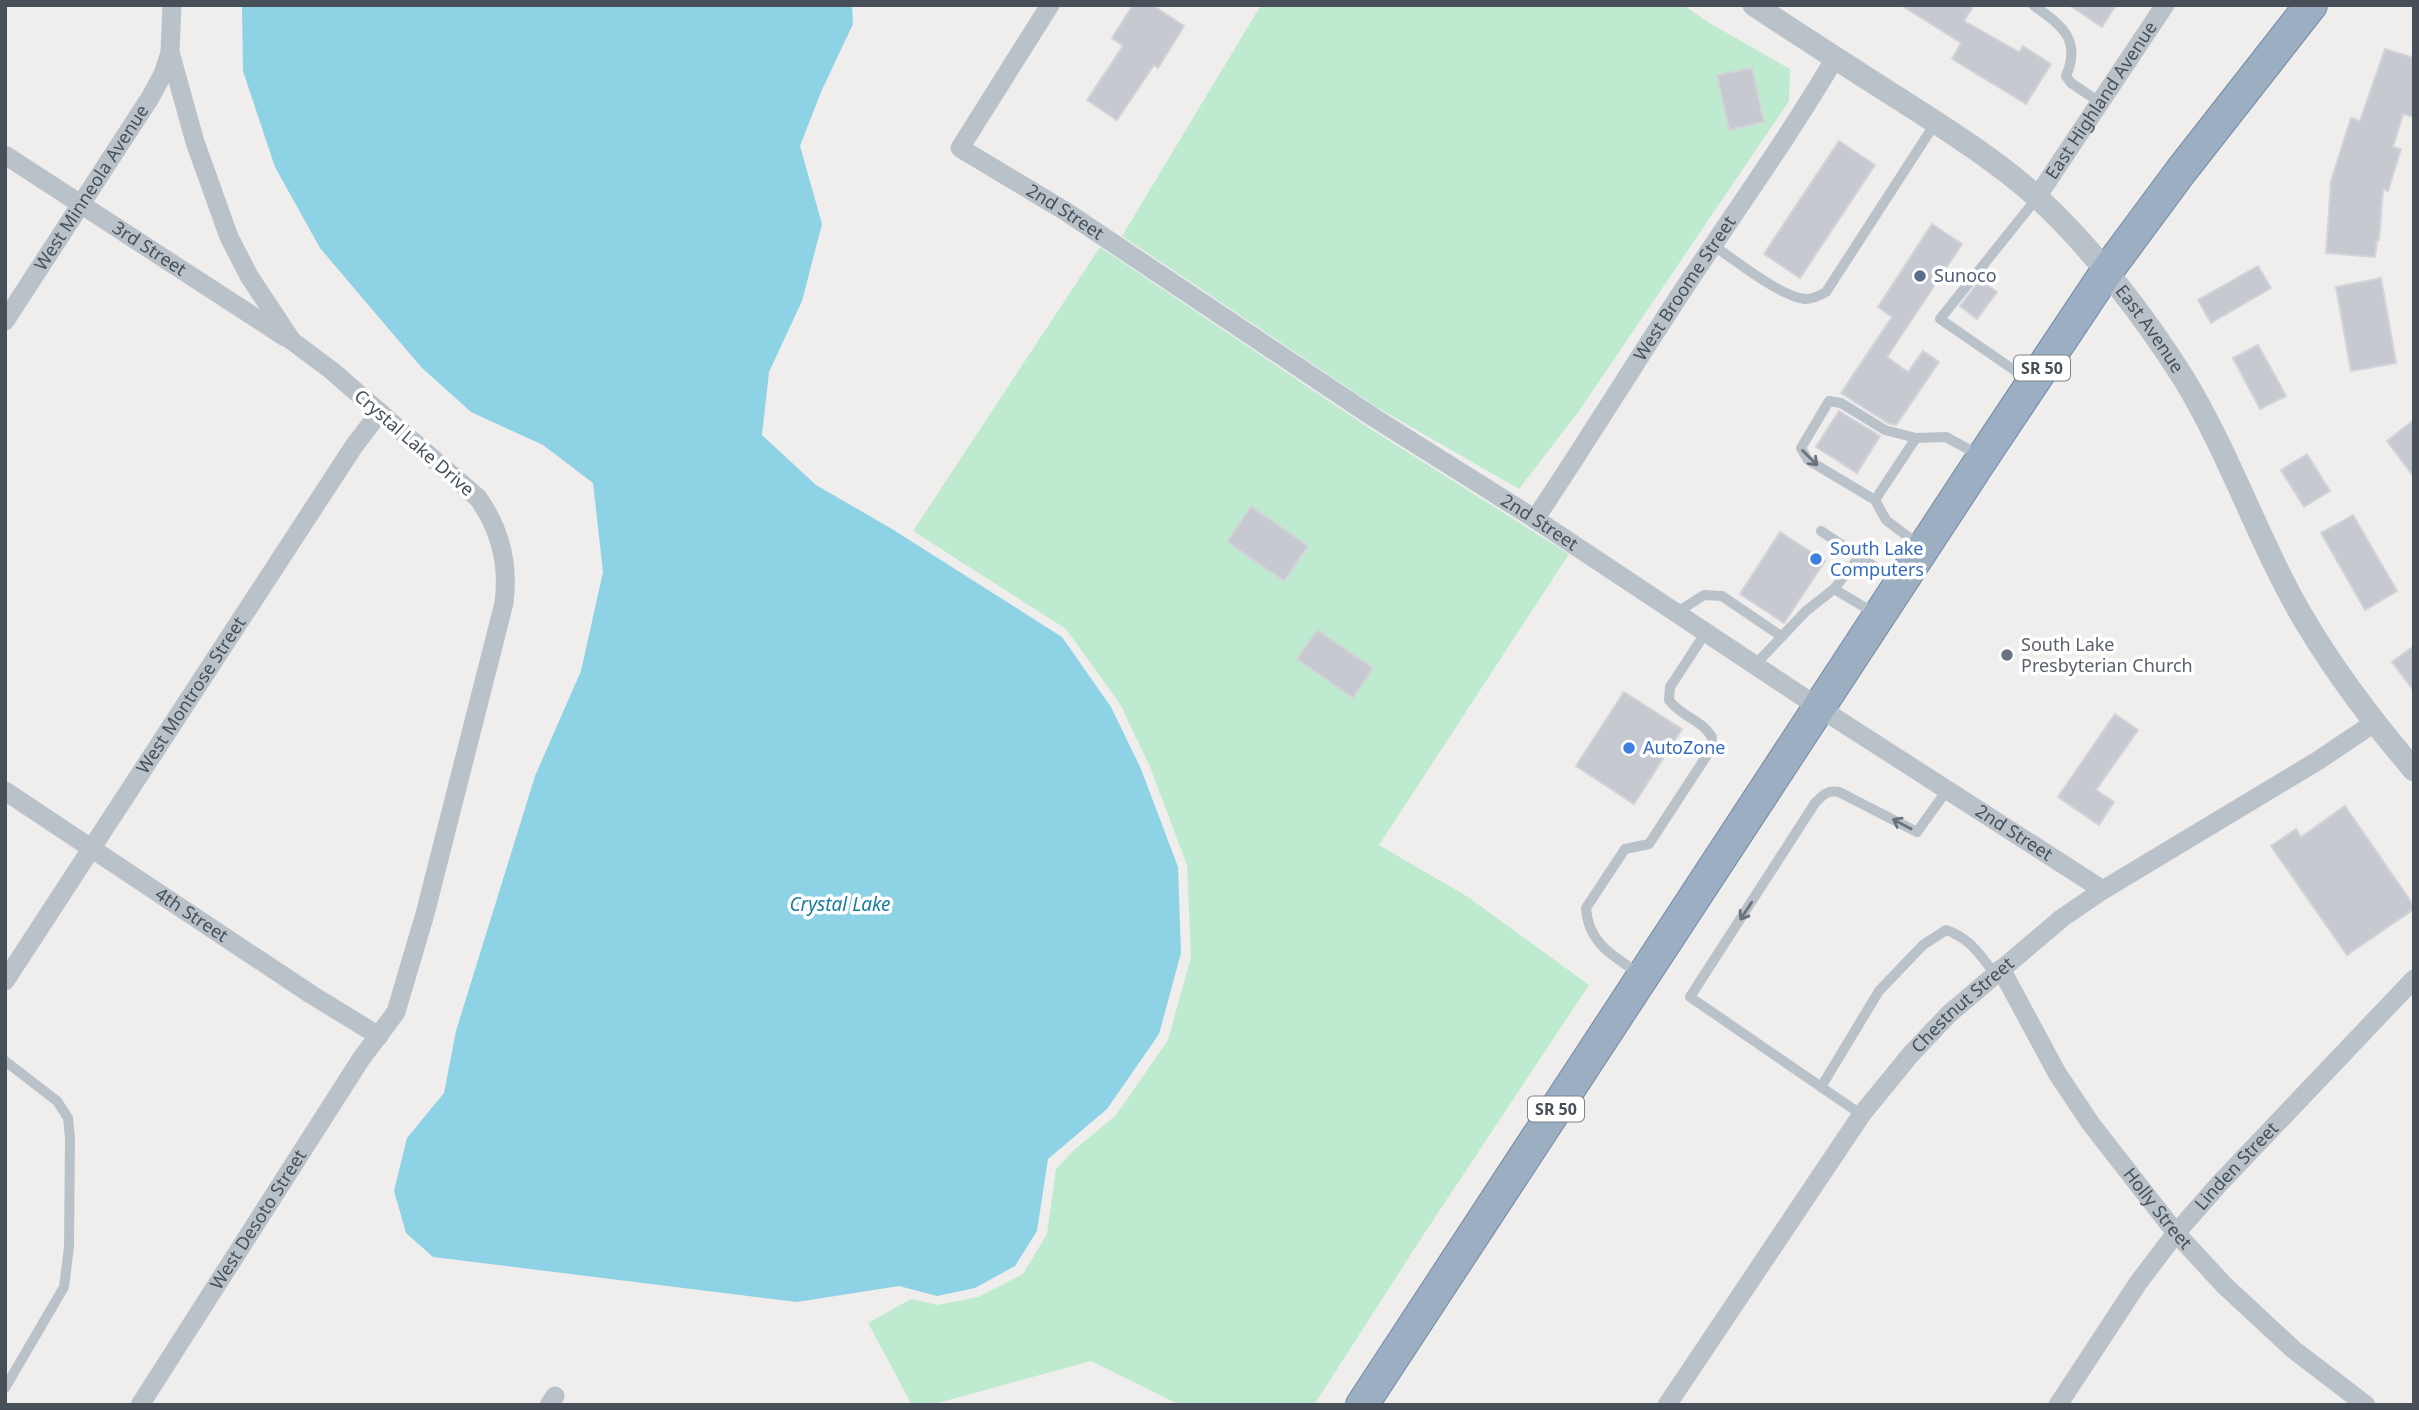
<svg xmlns="http://www.w3.org/2000/svg" width="2419" height="1410" font-family="'Noto Sans',sans-serif">
  <style>
    .green { fill: #beebd0 }
    .water { fill: #8ed2e5 }
    .building { fill: #c7c9d0; stroke: #d2d4d9; stroke-width: 2 }
    .lines { fill: none; stroke-linecap: round; stroke-linejoin: round }
    .trunk-casing { stroke: #748aa5; stroke-width: 34 }
    .service { stroke: #bac2c9; stroke-width: 10 }
    .minor { stroke: #bac2c9; stroke-width: 19 }
    .tertiary { stroke: #bac2c9; stroke-width: 23 }
    .trunk { stroke: #9caec2; stroke-width: 32 }
    .oneway { stroke: #6a727b }
    .service-dot { fill: #5c6f8a; stroke: #fff; stroke-width: 2.5 }
    .shop-dot { fill: #3f7fe0; stroke: #fff; stroke-width: 2.5 }
    .worship-dot { fill: #6b7280; stroke: #fff; stroke-width: 2.5 }
    .labels { text-anchor: middle; stroke-width: 7; stroke-linejoin: round; paint-order: stroke }
    .shield { fill: #fff; stroke: #7e848b; stroke-width: 2 }
    .shield-label { font-size: 16px; font-weight: bold; fill: #475059 }
    .street-label { font-size: 18px; fill: #475059; stroke: #fff }
    .service-label { font-size: 18px; fill: #4e5e75; stroke: #fff; text-anchor: start }
    .shop-label { font-size: 18px; fill: #366cbe; stroke: #fff; text-anchor: start }
    .worship-label { font-size: 18px; fill: #5b616d; stroke: #fff; text-anchor: start }
    .water-label { font-size: 19px; font-style: italic; fill: #177f9d; stroke: #fff }
  </style>
  <rect width="100%" height="100%" fill="#f0eded"/>
  <g class="green">
    <polygon points="1261,5 1683,5 1711,24 1790,69 1789,101 1579,411 1519,489 1378,408 1122,236"/>
    <polygon points="1100,247 1366,426 1569,554 1379,845 1468,897 1589,985 1424,1234 1314,1405 1180,1405 1091,1361 930,1405 912,1405 868,1323 911,1299 937,1305 978,1297 1023,1274 1047,1234 1056,1169 1074,1150 1116,1115 1168,1040 1191,957 1187,865 1150,767 1120,704 1066,629 913,531"/>
  </g>
  <polygon class="water" points="242,5 852,5 853,24 821,92 800,146 822,224 802,301 769,372 762,435 816,485 892,529 1062,637 1111,707 1141,769 1178,867 1181,953 1159,1034 1107,1109 1048,1159 1037,1231 1015,1266 975,1288 937,1296 899,1286 797,1302 433,1257 406,1233 394,1191 407,1138 444,1093 456,1031 535,776 581,671 603,572 593,483 543,445 471,412 421,367 320,248 275,167 243,71"/>
  <g class="building">
    <polygon points="1133,5 1152,5 1184,26 1158,68 1154,65 1117,120 1087,100 1123,46 1112,38"/>
    <polygon points="1901,5 1974,5 1964,21 2019,52 2023,46 2051,64 2026,104 1952,59 1961,43"/>
    <polygon points="2069,5 2116,5 2102,27"/>
    <polygon points="2385,49 2414,58 2414,117 2403,114 2393,147 2401,149 2388,191 2383,189 2379,240 2377,240 2375,257 2326,253 2331,181 2351,118 2360,121"/>
    <polygon points="1752,68 1764,122 1729,130 1717,75"/>
    <polygon points="1839,141 1875,165 1800,278 1764,254"/>
    <polygon points="1932,224 1962,244 1887,357 1908,372 1923,351 1939,362 1896,425 1888,423 1841,393 1892,317 1878,307"/>
    <polygon points="2258,266 2271,288 2211,323 2198,300"/>
    <polygon points="2381,278 2396,363 2351,371 2336,287"/>
    <polygon points="1980,280 1997,292 1977,319 1960,306"/>
    <polygon points="2258,345 2286,396 2260,409 2233,358"/>
    <polygon points="1839,411 1880,436 1857,473 1816,447"/>
    <polygon points="2414,420 2414,477 2387,441"/>
    <polygon points="2307,454 2330,491 2304,507 2281,470"/>
    <polygon points="1251,506 1308,546 1284,581 1227,542"/>
    <polygon points="2353,515 2397,591 2365,610 2321,533"/>
    <polygon points="1780,532 1825,561 1784,623 1740,594"/>
    <polygon points="1317,630 1373,668 1353,698 1297,659"/>
    <polygon points="2414,646 2414,691 2392,662"/>
    <polygon points="1624,692 1682,729 1634,804 1576,766"/>
    <polygon points="2115,714 2138,730 2096,790 2114,802 2099,825 2058,797"/>
    <polygon points="2345,806 2414,906 2414,909 2347,955 2271,846 2296,829 2301,837"/>
  </g>
  <g class="lines">
    <defs>
      <polyline id="trunk" points="1362,1405 1983,457 2107,271 2181,171 2311,5"/>
    </defs>
    <use href="#trunk" class="trunk-casing"/>
    <g class="service">
      <path d="M2033 5C2061 25 2082 39 2066 76L2071 83 2101 103"/>
      <path d="M1714 246C1735 260 1781 297 1805 299 1813 299 1819 296 1826 292L1936 122"/>
      <polyline points="2030,381 1940,319 2037,198"/>
      <polyline points="1875,500 1916,438"/>
      <polyline points="1821,531 1896,581"/>
      <polyline points="1919,545 1886,520 1875,500 1808,460 1801,448 1829,401 1841,403 1885,430 1916,438 1946,437 1979,455"/>
      <polyline points="1834,589 1876,614"/>
      <polyline points="1676,613 1704,595 1722,596 1781,636"/>
      <polyline points="1755,665 1806,611 1834,589 1860,556"/>
      <path d="M1640 974C1613 956 1588 943 1586 908L1625 849 1649 844 1711 749 1712 737C1702 720 1680 716 1669 700L1670 687 1706 632"/>
      <polyline points="5,1061 57,1101 68,1118 70,1139 69,1247 64,1287 5,1388"/>
      <path d="M1821 1087 1879 991 1923 945 1946 930C1970 938 1980 955 1995 974"/>
      <path d="M1862 1115 1690 997 1815 803C1823 795 1827 790 1839 792L1917 832 1947 790"/>
    </g>
    <g class="minor">
      <path id="s1" d="M1050 5 960 148 1065 211 1373 417 1535 519 1818 707 2103 890"/>
      <path id="s2" d="M5 155 285 337"/>
      <path id="s3" d="M2037 197 2165 5"/>
      <path id="s4" d="M5 321 150 98 163 74 170 53"/>
      <path id="s5" d="M1535 519C1586 443 1633 366 1683 290 1734 213 1788 138 1835 58"/>
      <path id="s6" d="M5 791 312 995 379 1036"/>
      <path id="s7" d="M2001 969 2057 1073 2091 1124 2176 1233 2225 1286 2294 1350 2366 1405"/>
      <path id="s8" d="M5 981 354 446 380 412"/>
      <path id="s9" d="M140 1405 361 1059 396 1012 425 914 504 603C509 565 500 529 478 498L331 370 292 341 249 276 229 237 195 142 170 52 172 5"/>
      <polyline points="549,1405 555,1396"/>
      <path id="s10" d="M1667 1405 1862 1114 1911 1054 1949 1014 2062 918 2103 890 2319 760 2374 723"/>
      <path id="s11" d="M2058 1405 2138 1283 2176 1233 2220 1183 2414 979"/>
    </g>
    <path class="tertiary" id="s12" d="M1754 5C1803 37 1852 69 1901 100 1948 130 1997 161 2038 198 2092 248 2145 317 2184 379 2221 440 2246 506 2277 569 2312 642 2361 708 2414 770"/>
    <use href="#trunk" class="trunk"/>
  </g>
  <defs><path id="oneway-shaft" d="M-6 0H5M1.5-3L5.5 0L1.5 3" fill="none" stroke-width="1.6" stroke-linecap="round" stroke-linejoin="round" transform="scale(1.75)"/></defs>
  <g class="oneway">
    <use href="#oneway-shaft" transform="translate(1810 458) rotate(45)"/>
    <use href="#oneway-shaft" transform="translate(1902 824) rotate(-152)"/>
    <use href="#oneway-shaft" transform="translate(1746 911) rotate(123)"/>
  </g>
  <circle class="service-dot" cx="1920" cy="276" r="7"/>
  <g class="shop-dot">
    <circle cx="1816" cy="559" r="7"/>
    <circle cx="1629" cy="748" r="7"/>
  </g>
  <circle class="worship-dot" cx="2007" cy="655" r="7"/>
  <g class="labels">
    <g class="shield">
      <rect x="2014" y="355.5" width="56" height="25" rx="5"/>
      <rect x="1528" y="1096.5" width="56" height="25" rx="5"/>
    </g>
    <g class="shield-label">
      <text x="2042" y="374">SR 50</text>
      <text x="1556" y="1115">SR 50</text>
    </g>
    <g class="street-label">
      <text dy="6" stroke="none"><textPath href="#s3" startOffset="116">East Highland Avenue</textPath></text>
      <text dy="6" stroke="none"><textPath href="#s4" startOffset="159">West Minneola Avenue</textPath></text>
      <text dy="6" stroke="none"><textPath href="#s1" startOffset="292">2nd Street</textPath></text>
      <text dy="6" stroke="none"><textPath href="#s2" startOffset="172">3rd Street</textPath></text>
      <text dy="6" stroke="none"><textPath href="#s5" startOffset="275">West Broome Street</textPath></text>
      <text dy="6" stroke="none"><textPath href="#s12" startOffset="516">East Avenue</textPath></text>
      <text transform="translate(414 443) rotate(41)" y="6">Crystal Lake Drive</text>
      <text dy="6" stroke="none"><textPath href="#s1" startOffset="859">2nd Street</textPath></text>
      <text dy="6" stroke="none"><textPath href="#s8" startOffset="341">West Montrose Street</textPath></text>
      <text dy="6" stroke="none"><textPath href="#s1" startOffset="1426">2nd Street</textPath></text>
      <text dy="6" stroke="none"><textPath href="#s6" startOffset="224">4th Street</textPath></text>
      <text dy="6" stroke="none"><textPath href="#s10" startOffset="499">Chestnut Street</textPath></text>
      <text dy="6" stroke="none"><textPath href="#s11" startOffset="299">Linden Street</textPath></text>
      <text dy="6" stroke="none"><textPath href="#s7" startOffset="287">Holly Street</textPath></text>
      <text dy="6" stroke="none"><textPath href="#s9" startOffset="220">West Desoto Street</textPath></text>
    </g>
    <g class="service-label">
      <text x="1934" y="282">Sunoco</text>
    </g>
    <g class="shop-label">
      <text x="1830" y="555">South Lake<tspan x="1830" dy="21">Computers</tspan></text>
      <text x="1643" y="754">AutoZone</text>
    </g>
    <g class="worship-label">
      <text x="2021" y="651">South Lake<tspan x="2021" dy="21">Presbyterian Church</tspan></text>
    </g>
    <g class="water-label">
      <text x="840" y="911">Crystal Lake</text>
    </g>
  </g>
  <rect width="2419" height="1410" fill="none" stroke="#475059" stroke-width="14"/>
</svg>
